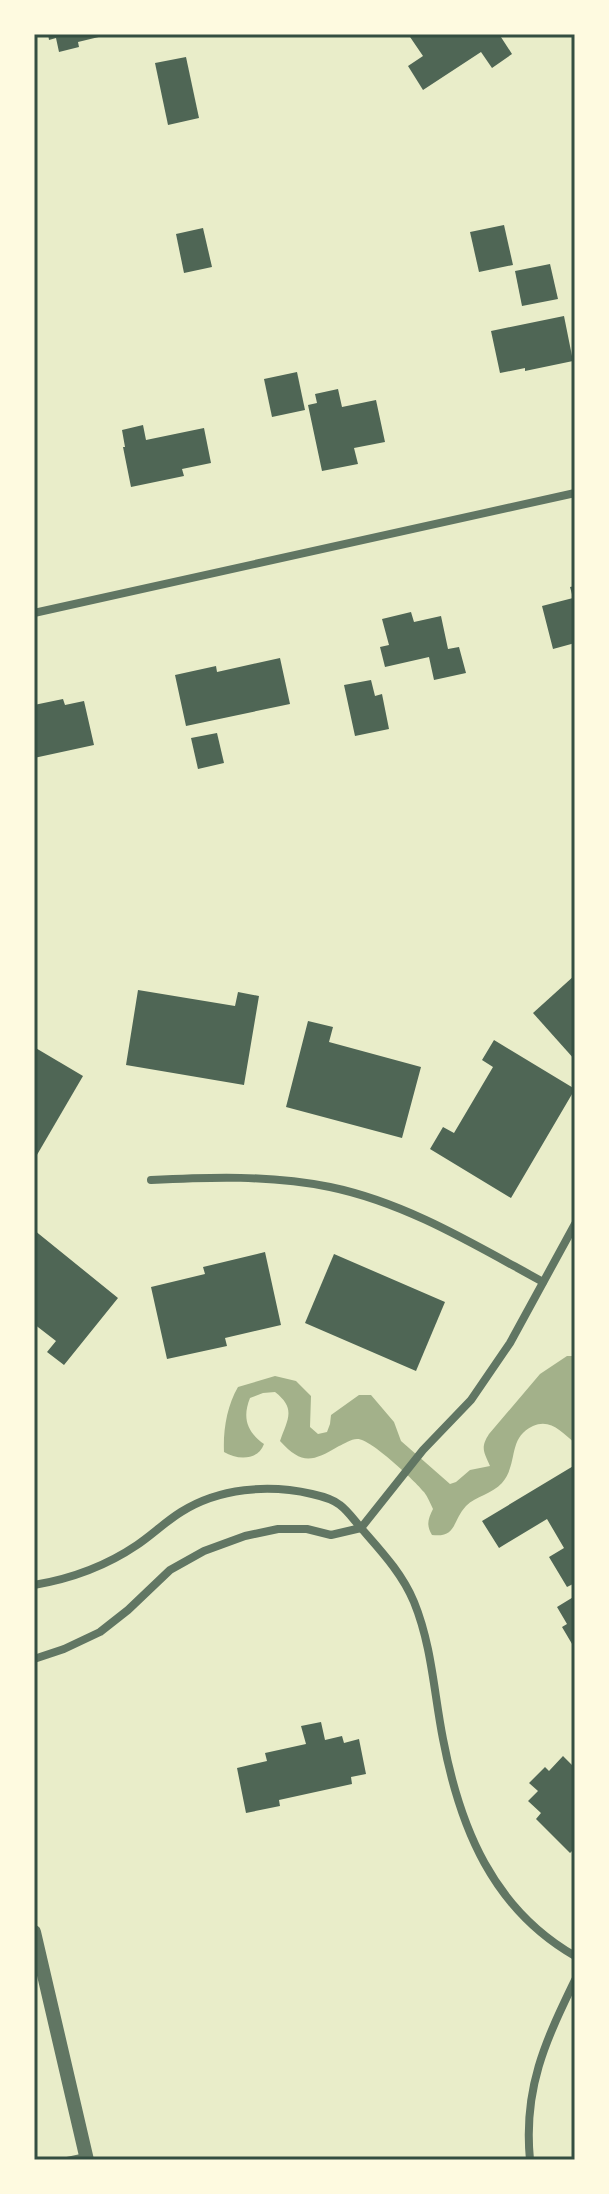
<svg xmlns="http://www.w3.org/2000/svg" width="609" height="2194" font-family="'Golos Text',sans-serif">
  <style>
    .water { fill: #a3b18a }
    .building { fill: #4f6655 }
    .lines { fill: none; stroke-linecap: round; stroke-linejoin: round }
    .service { stroke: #617663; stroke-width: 6 }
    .minor { stroke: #617663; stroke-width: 8 }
    .tertiary { stroke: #617663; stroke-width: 14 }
    .neatline { fill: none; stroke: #344e41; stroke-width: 3 }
  </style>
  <rect width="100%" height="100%" fill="#e9edc9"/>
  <path class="water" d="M567 1356H575V1443C562 1432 550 1418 533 1426 507 1438 519 1463 502 1483 492 1494 476 1496 466 1506 452 1521 457 1538 432 1535 426 1525 428 1519 433 1509 430 1503 428 1497 424 1492 415 1481 370 1438 357 1439 351 1439 344 1444 339 1446 312 1462 302 1465 280 1441 287 1420 297 1409 275 1392L263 1393 250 1398C242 1418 247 1432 264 1444 258 1461 237 1460 224 1452 223 1430 227 1406 238 1387L275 1376 296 1381 311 1396 310 1427 318 1434 327 1432 330 1424 331 1415 359 1395H371L394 1422 401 1441 450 1484 456 1482 470 1470 490 1466C484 1452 480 1448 489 1434L540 1374Z"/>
  <g class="building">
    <polygon points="48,34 107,34 107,35 78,42 79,47 59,52 56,38 49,40"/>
    <polygon points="408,34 499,34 512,54 492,68 481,52 423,90 408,66 423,56"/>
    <polygon points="186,57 199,118 168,125 155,63"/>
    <polygon points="504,225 513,265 479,272 470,232"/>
    <polygon points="203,228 212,267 184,273 176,234"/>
    <polygon points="550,264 558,299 522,306 515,271"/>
    <polygon points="564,316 573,361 525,371 525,368 500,373 491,331"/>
    <polygon points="297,372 305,410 272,417 264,379"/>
    <polygon points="338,389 342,407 376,400 385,442 354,448 358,464 322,471 308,405 317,403 315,394"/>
    <polygon points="143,425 146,440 204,428 211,463 182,469 184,476 131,487 123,447 125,447 122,430"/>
    <polygon points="575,586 575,643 553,649 542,606 573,598 570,587"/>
    <polygon points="411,612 414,622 441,616 448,649 459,647 466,673 434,680 429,657 385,667 380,647 389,645 382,619"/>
    <polygon points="280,658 290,704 186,726 175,675 216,666 217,672"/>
    <polygon points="371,680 375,696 382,694 389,729 355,736 344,685"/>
    <polygon points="63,699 65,705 84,701 94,745 34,758 34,705"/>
    <polygon points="217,733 224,763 198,769 191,738"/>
    <polygon points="575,975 575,1060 533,1013"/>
    <polygon points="138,990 235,1006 238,992 259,996 244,1085 126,1065"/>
    <polygon points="308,1021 333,1027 329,1042 421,1067 402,1138 286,1107"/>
    <polygon points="494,1040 575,1089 511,1198 430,1149 443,1127 454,1133 493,1067 482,1060"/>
    <polygon points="34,1047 83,1076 34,1160"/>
    <polygon points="34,1230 118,1298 64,1365 47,1352 56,1341 34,1324"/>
    <polygon points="265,1252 281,1325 225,1338 227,1346 167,1359 151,1287 205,1274 203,1267"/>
    <polygon points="334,1254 445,1302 416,1371 305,1323"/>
    <polygon points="575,1465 575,1583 567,1587 549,1557 564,1548 547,1519 499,1548 482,1521"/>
    <polygon points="575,1596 575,1649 562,1627 567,1624 557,1607"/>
    <polygon points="321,1722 325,1740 342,1736 344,1743 359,1739 366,1774 351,1777 352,1784 279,1800 280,1806 246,1813 237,1768 267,1761 265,1753 306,1744 301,1726"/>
    <polygon points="563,1756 575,1768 575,1848 570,1853 536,1819 541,1813 528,1801 538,1791 529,1783 545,1767 549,1771"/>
  </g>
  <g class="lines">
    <polyline class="service" points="67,2160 86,2156"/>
    <g class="minor">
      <polyline points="34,613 575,493"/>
      <path d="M151 1180C211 1177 270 1175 330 1187 407 1203 475 1245 543 1282"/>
      <path d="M575 1224 510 1343 471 1400 423 1450 361 1528C381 1551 402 1573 414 1602 432 1646 434 1694 443 1739 460 1828 493 1909 575 1956"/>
      <path d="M34 1585C70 1579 106 1566 137 1545 152 1535 165 1522 181 1512 219 1488 268 1484 312 1494 321 1496 333 1499 340 1505 348 1511 354 1520 361 1528L331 1535 307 1529H278L245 1536 204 1551 170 1570 128 1610 100 1632 64 1649 34 1659"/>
      <path d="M530 2160C523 2089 545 2042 575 1980"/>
    </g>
    <polyline class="tertiary" points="34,1932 87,2160"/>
  </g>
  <rect width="609" height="2194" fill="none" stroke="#fefae0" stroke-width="72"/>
  <rect x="36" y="36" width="537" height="2122" class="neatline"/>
</svg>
